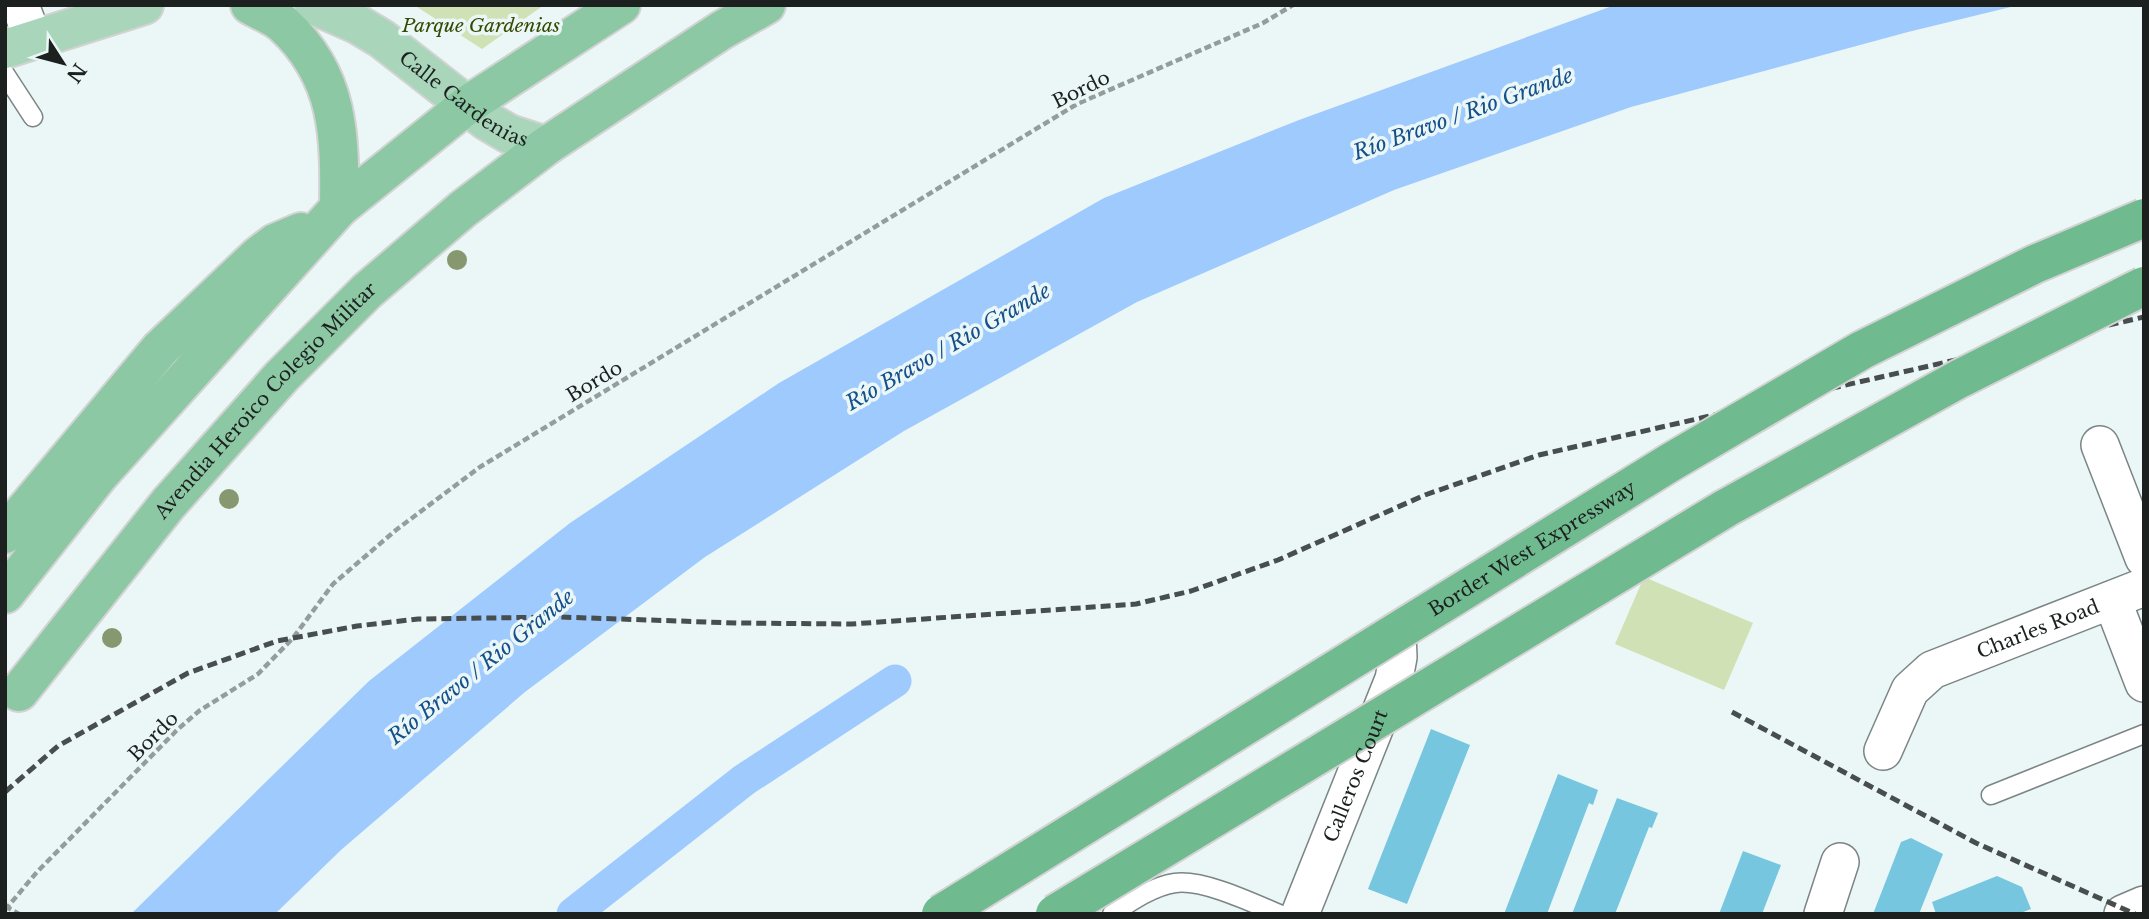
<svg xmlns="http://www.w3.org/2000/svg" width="2149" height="919" font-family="'Libre Baskerville',serif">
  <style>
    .green { fill: #d0e1b5 }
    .water { fill: #9fcafe }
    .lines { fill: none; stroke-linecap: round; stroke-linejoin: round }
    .canal { stroke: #9fcafe; stroke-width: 33 }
    .building { fill: #77c6df }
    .service-casing { stroke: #7a8584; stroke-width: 21 }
    .minor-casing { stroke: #7a8584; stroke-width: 40 }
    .primary-casing { stroke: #d2d3d2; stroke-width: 42 }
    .trunk-casing { stroke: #d2d3d2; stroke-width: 42 }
    .path { stroke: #949d9c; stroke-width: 4.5; stroke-dasharray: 7 3.5; stroke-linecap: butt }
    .service { stroke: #fff; stroke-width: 18 }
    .minor { stroke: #fff; stroke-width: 37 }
    .primary { stroke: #a9d6bb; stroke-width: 38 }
    .trunk { stroke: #8cc8a4; stroke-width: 38 }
    .rail { stroke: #474e4d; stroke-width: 5; stroke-dasharray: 10 5; stroke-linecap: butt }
    .motorway-bridge-casing { stroke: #d2d3d2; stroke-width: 42; stroke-linecap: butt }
    .path-bridge { stroke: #949d9c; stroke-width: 4.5; stroke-dasharray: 7 3.5; stroke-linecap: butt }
    .motorway-bridge { stroke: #6fba8e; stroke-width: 38 }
    .tree { fill: #879770 }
    .labels { text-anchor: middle; stroke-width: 7; stroke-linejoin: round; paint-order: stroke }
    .park-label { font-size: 19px; font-style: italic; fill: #364902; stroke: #ebf7f6 }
    .street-label { font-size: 19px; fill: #1c2120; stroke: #ebf7f6 }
    .water-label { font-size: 21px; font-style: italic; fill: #16508c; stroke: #ebf7f6 }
  </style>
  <rect width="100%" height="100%" fill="#ebf7f6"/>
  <g class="green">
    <polygon points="414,5 544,5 482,49"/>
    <polygon points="1644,577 1753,623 1724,690 1615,644"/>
  </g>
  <polygon class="water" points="1615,5 2019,5 1908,32 1631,107 1394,190 1137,302 904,431 705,557 525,692 341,850 275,914 131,914 369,681 570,523 779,383 1104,198 1299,120"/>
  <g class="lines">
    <polyline class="canal" points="573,914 744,780 895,681"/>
  </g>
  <g class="building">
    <polygon points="1431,729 1470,745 1407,904 1368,889"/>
    <polygon points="1558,774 1598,790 1593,805 1589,803 1547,914 1504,914"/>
    <polygon points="1617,798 1658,813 1652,828 1649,827 1615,914 1572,914"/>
    <polygon points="1911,838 1943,854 1919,914 1873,914 1901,842"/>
    <polygon points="1743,851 1781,865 1762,914 1719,914"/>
    <polygon points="1997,876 2022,887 2031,909 2018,914 1936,914 1932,902"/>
  </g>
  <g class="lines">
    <defs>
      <g id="service">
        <polyline points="5,74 33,117"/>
        <polyline points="1991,795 2144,734"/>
        <path d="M1112 914C1130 902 1153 886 1175 883 1203 879 1253 903 1279 914"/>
      </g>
      <g id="minor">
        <polyline points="20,5 33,39"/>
        <polyline points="2100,445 2144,558"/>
        <polyline points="2112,600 2144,683"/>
        <path id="s1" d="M1883 751 1910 690 1932 670 2144 587"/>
        <path id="s2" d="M1300 914 1394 679 1398 657 1397 634"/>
        <polyline points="1823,914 1840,862"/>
        <polyline points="2123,914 2144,905"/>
      </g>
      <g id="primary">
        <path id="s3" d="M314 5 357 24 382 39 487 121 509 134 546 146"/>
        <polyline points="5,49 144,5"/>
      </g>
      <g id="trunk">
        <path d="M250 5C260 11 274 16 283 24 340 76 340 136 339 208"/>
        <polyline points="5,534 160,349 258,256 275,243 301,232"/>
        <polyline points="5,594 99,475 339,208 466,106 621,5"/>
        <path id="s4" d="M19 692 168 504 282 376 367 291 463 209 546 146 722 30 766 5"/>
      </g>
    </defs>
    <use href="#service" class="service-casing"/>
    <use href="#minor" class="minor-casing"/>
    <use href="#primary" class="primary-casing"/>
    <use href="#trunk" class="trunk-casing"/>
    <polyline class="path" points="5,910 37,872 177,730 199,711 258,674 293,638 333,584 396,530 480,467 1077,104 1263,23 1293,5"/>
    <use href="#service" class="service"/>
    <use href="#minor" class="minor"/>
    <use href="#primary" class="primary"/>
    <use href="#trunk" class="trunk"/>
    <g class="rail">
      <polyline points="1732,712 1976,843 2135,914"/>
      <polyline points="5,792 58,746 188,673 277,641 357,626 418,619 559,617 737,623 852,624 1136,604 1191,591 1278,560 1425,495 1539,455 2144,317"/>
    </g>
    <defs>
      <g id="motorway-bridge">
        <path id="s5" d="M941 914 1671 462 1862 350 2035 264 2144 218"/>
        <polyline points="1055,914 1726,508 1959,379 2144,286"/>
      </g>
    </defs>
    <use href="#motorway-bridge" class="motorway-bridge-casing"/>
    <polyline class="path-bridge" points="5,906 19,914"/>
    <use href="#motorway-bridge" class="motorway-bridge"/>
  </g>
  <g class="tree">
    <circle cx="457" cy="260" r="10"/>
    <circle cx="229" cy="499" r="10"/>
    <circle cx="112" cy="638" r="10"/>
  </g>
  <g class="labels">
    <g class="park-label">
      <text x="481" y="32">Parque Gardenias</text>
    </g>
    <g class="street-label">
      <text transform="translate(1081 89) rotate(-26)" y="7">Bordo</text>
      <text dy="7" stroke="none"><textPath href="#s3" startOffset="178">Calle Gardenias</textPath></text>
      <text transform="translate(594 381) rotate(-31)" y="7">Bordo</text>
      <text dy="7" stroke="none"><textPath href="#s4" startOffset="382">Avendia Heroico Colegio Militar</textPath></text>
      <text dy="7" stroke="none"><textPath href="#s5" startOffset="695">Border West Expressway</textPath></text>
      <text dy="7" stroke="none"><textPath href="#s1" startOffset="210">Charles Road</textPath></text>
      <text transform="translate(153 736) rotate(-45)" y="7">Bordo</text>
      <text dy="7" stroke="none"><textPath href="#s2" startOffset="149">Calleros Court</textPath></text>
    </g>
    <g class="water-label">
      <text transform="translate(1463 114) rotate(-20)" y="7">Río Bravo / Rio Grande</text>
      <text transform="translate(948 347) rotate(-30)" y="7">Río Bravo / Rio Grande</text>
      <text transform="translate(481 667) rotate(-39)" y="7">Río Bravo / Rio Grande</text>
    </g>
  </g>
  <rect width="2149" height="919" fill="none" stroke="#1c2120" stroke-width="14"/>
  <g transform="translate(63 63) rotate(126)" stroke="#ebf7f6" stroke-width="5" paint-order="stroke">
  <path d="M0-5L12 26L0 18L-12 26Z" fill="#1c2120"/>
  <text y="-10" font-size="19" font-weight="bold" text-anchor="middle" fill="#1c2120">N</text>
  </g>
</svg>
